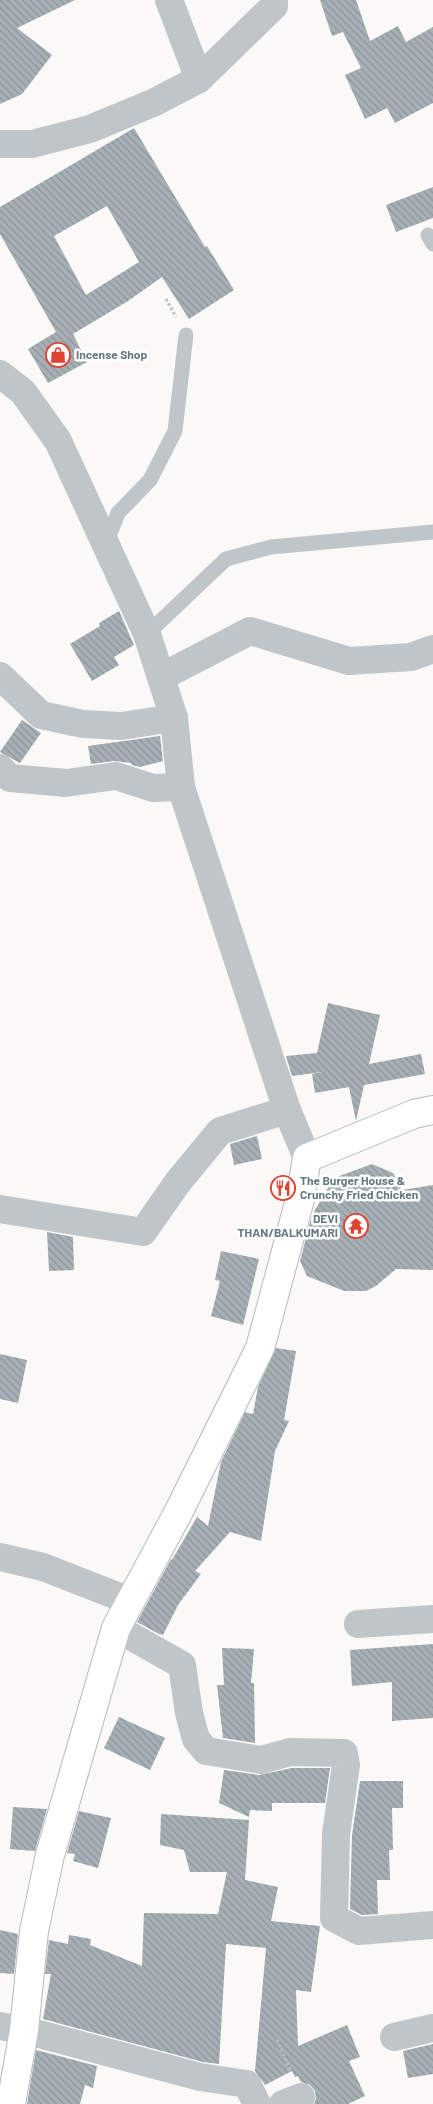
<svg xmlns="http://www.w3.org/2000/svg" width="433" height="2104" font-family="Barlow,sans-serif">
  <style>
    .building { fill: url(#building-back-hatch); fill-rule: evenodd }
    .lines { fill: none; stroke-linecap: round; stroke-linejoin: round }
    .secondary-casing { stroke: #b1b9bd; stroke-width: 30 }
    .path { stroke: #babec0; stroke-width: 3; stroke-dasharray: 2.5 2.5; stroke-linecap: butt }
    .service { stroke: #bfc5c8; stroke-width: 15 }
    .minor { stroke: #bfc5c8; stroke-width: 28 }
    .tertiary { stroke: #bfc5c8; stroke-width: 28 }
    .secondary { stroke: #fff; stroke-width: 28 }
    .labels { text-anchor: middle; stroke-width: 5; stroke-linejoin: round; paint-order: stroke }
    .poi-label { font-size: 12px; font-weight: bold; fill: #667982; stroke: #fff; text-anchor: start }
  </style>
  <defs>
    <pattern id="building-back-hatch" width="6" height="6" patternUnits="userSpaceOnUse" patternTransform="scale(1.25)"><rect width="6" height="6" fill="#a6b0b5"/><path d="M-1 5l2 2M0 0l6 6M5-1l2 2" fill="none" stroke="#8b9499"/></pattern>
  </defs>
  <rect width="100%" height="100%" fill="#faf9f8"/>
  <g class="building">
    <polygon points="0,0 75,0 17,28 52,55 22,94 0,104"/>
    <polygon points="320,0 356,0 370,41 398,26 406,42 433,27 433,103 395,123 387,108 365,119 345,75 361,68 343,32 332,36"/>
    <path d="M134 128 205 247 207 246 234 290 189 319 162 277 128 301 73 334 87 362 48 383 28 349 56 332 0 234V207ZM107 206 139 262 86 295 54 236Z"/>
    <polygon points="433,187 433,218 396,232 386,205"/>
    <polygon points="119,611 134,645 114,657 119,665 92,681 70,644 100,626 99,623"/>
    <polygon points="22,720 41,733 20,763 0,752"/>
    <polygon points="160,736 163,761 140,767 132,765 131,763 114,761 91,764 88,746"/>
    <polygon points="328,1003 380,1015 369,1064 421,1054 425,1074 364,1085 356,1121 349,1087 315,1093 312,1074 322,1072 292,1076 286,1056 317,1053"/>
    <polygon points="257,1136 262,1159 234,1165 230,1144"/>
    <polygon points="372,1164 393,1173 402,1190 433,1185 433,1270 396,1269 376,1286 366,1291 344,1291 307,1276 300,1261 312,1215 334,1178"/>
    <polygon points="47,1232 73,1237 74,1270 49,1271"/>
    <polygon points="221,1251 259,1259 243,1325 211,1316 220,1281 215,1280"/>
    <polygon points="276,1348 296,1351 284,1420 289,1421 275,1451 261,1541 230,1532 195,1571 201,1574 178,1605 163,1635 159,1634 137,1622 171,1559 172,1560 197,1517 208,1526 221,1462 245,1412 253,1414 258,1387"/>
    <polygon points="0,1354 27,1360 18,1403 0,1399"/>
    <polygon points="433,1644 433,1718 392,1721 392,1682 352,1686 350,1650"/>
    <polygon points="222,1648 254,1649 251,1683 254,1683 255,1743 223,1738 217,1685 224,1685"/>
    <polygon points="119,1717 165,1738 150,1770 104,1748"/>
    <polygon points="292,1768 330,1768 325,1803 272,1803 272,1811 250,1810 249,1817 219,1803 224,1770 259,1775"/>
    <polygon points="360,1781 403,1781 403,1808 392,1808 393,1850 389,1850 390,1880 377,1880 378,1914 362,1915 350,1909 352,1835"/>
    <polygon points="13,1807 47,1809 35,1851 10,1849"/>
    <polygon points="79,1811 111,1818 98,1868 73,1861 75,1854 67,1853"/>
    <polygon points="161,1814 249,1820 245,1880 278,1887 271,1921 320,1926 311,1992 296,1990 298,2046 347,2025 360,2057 349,2061 365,2096 348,2104 314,2104 316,2099 315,2091 310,2085 301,2082 298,2076 295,2077 292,2071 265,2085 255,2071 266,1948 226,1944 219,2064 203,2062 43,2019 51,1974 45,1974 49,1940 68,1944 69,1935 91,1939 90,1945 142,1966 144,1913 218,1914 227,1872 190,1872 184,1850 160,1845"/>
    <polygon points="0,1930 18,1934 14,1974 0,1973"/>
    <polygon points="433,2044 433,2074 408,2078 403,2051"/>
    <polygon points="36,2050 97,2066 93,2088 85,2085 80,2104 27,2104"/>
  </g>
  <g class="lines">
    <defs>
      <polyline id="secondary" points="11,2104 24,2030 34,1931 50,1855 116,1628 178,1513 260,1348 300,1199 307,1158 414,1114 433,1110"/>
    </defs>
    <use href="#secondary" class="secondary-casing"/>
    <g class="path">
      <polyline points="166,299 176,317"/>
      <polyline points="277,2040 291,2072"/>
    </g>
    <g class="service">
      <polyline points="428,235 433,244"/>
      <polyline points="106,544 118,513 150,480 175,431 186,335"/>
      <polyline points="147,634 226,559 271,547 433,532"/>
    </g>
    <g class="minor">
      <polyline points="169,0 199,79"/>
      <polyline points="0,144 32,144 90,129 155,102 199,79 274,6 274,0"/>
      <polyline points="0,676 41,715 83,724 121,726 174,718"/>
      <polyline points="161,677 250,631 349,661 411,657 433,649"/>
      <polyline points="0,768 10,778 66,783 116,776 153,788 181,787"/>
      <polyline points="0,1209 143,1232 178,1182 220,1131 287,1110"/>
      <polyline points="0,1557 43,1567 130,1601"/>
      <polyline points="358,1624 433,1619"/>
      <polyline points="116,1628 182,1665 189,1713 196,1739 206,1751 261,1760 290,1752 344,1753 346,1765 336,1834 334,1918 359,1931 433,1925"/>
      <polyline points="0,2026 24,2030 200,2077 247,2084 257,2104"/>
      <polyline points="394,2037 433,2028"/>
      <polyline points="283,2104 301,2097"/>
    </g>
    <polyline class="tertiary" points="0,374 23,392 58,441 147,634 174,718 181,787 287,1110 307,1158"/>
    <use href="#secondary" class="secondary"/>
  </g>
  <defs>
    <symbol id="shop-ring" viewBox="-11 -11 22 22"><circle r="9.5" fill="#fff" stroke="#df4433" stroke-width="1.5"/><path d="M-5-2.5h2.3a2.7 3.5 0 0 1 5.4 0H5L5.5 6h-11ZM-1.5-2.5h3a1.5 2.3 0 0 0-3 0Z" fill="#df4433"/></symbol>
    <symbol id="restaurant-ring" viewBox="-11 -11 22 22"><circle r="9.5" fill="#fff" stroke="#df4433" stroke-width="1.5"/><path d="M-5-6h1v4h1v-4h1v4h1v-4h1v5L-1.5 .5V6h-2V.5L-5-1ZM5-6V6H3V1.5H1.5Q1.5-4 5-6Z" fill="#df4433"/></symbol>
    <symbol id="temple-ring" viewBox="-11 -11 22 22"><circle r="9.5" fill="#fff" stroke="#df4433" stroke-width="1.5"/><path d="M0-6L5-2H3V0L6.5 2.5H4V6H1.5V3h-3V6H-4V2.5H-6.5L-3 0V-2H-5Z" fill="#df4433"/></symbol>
  </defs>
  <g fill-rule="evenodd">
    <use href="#shop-ring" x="44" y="341" width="28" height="28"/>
    <use href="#restaurant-ring" x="269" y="1174" width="28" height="28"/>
    <use href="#temple-ring" x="342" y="1212" width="28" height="28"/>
  </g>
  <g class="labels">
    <g class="poi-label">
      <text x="76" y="359">Incense Shop</text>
      <text x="300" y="1185">The Burger House &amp;<tspan x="300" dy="14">Crunchy Fried Chicken</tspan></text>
      <text x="338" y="1223" text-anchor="end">DEVI<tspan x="338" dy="14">THAN/BALKUMARI</tspan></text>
    </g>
  </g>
</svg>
